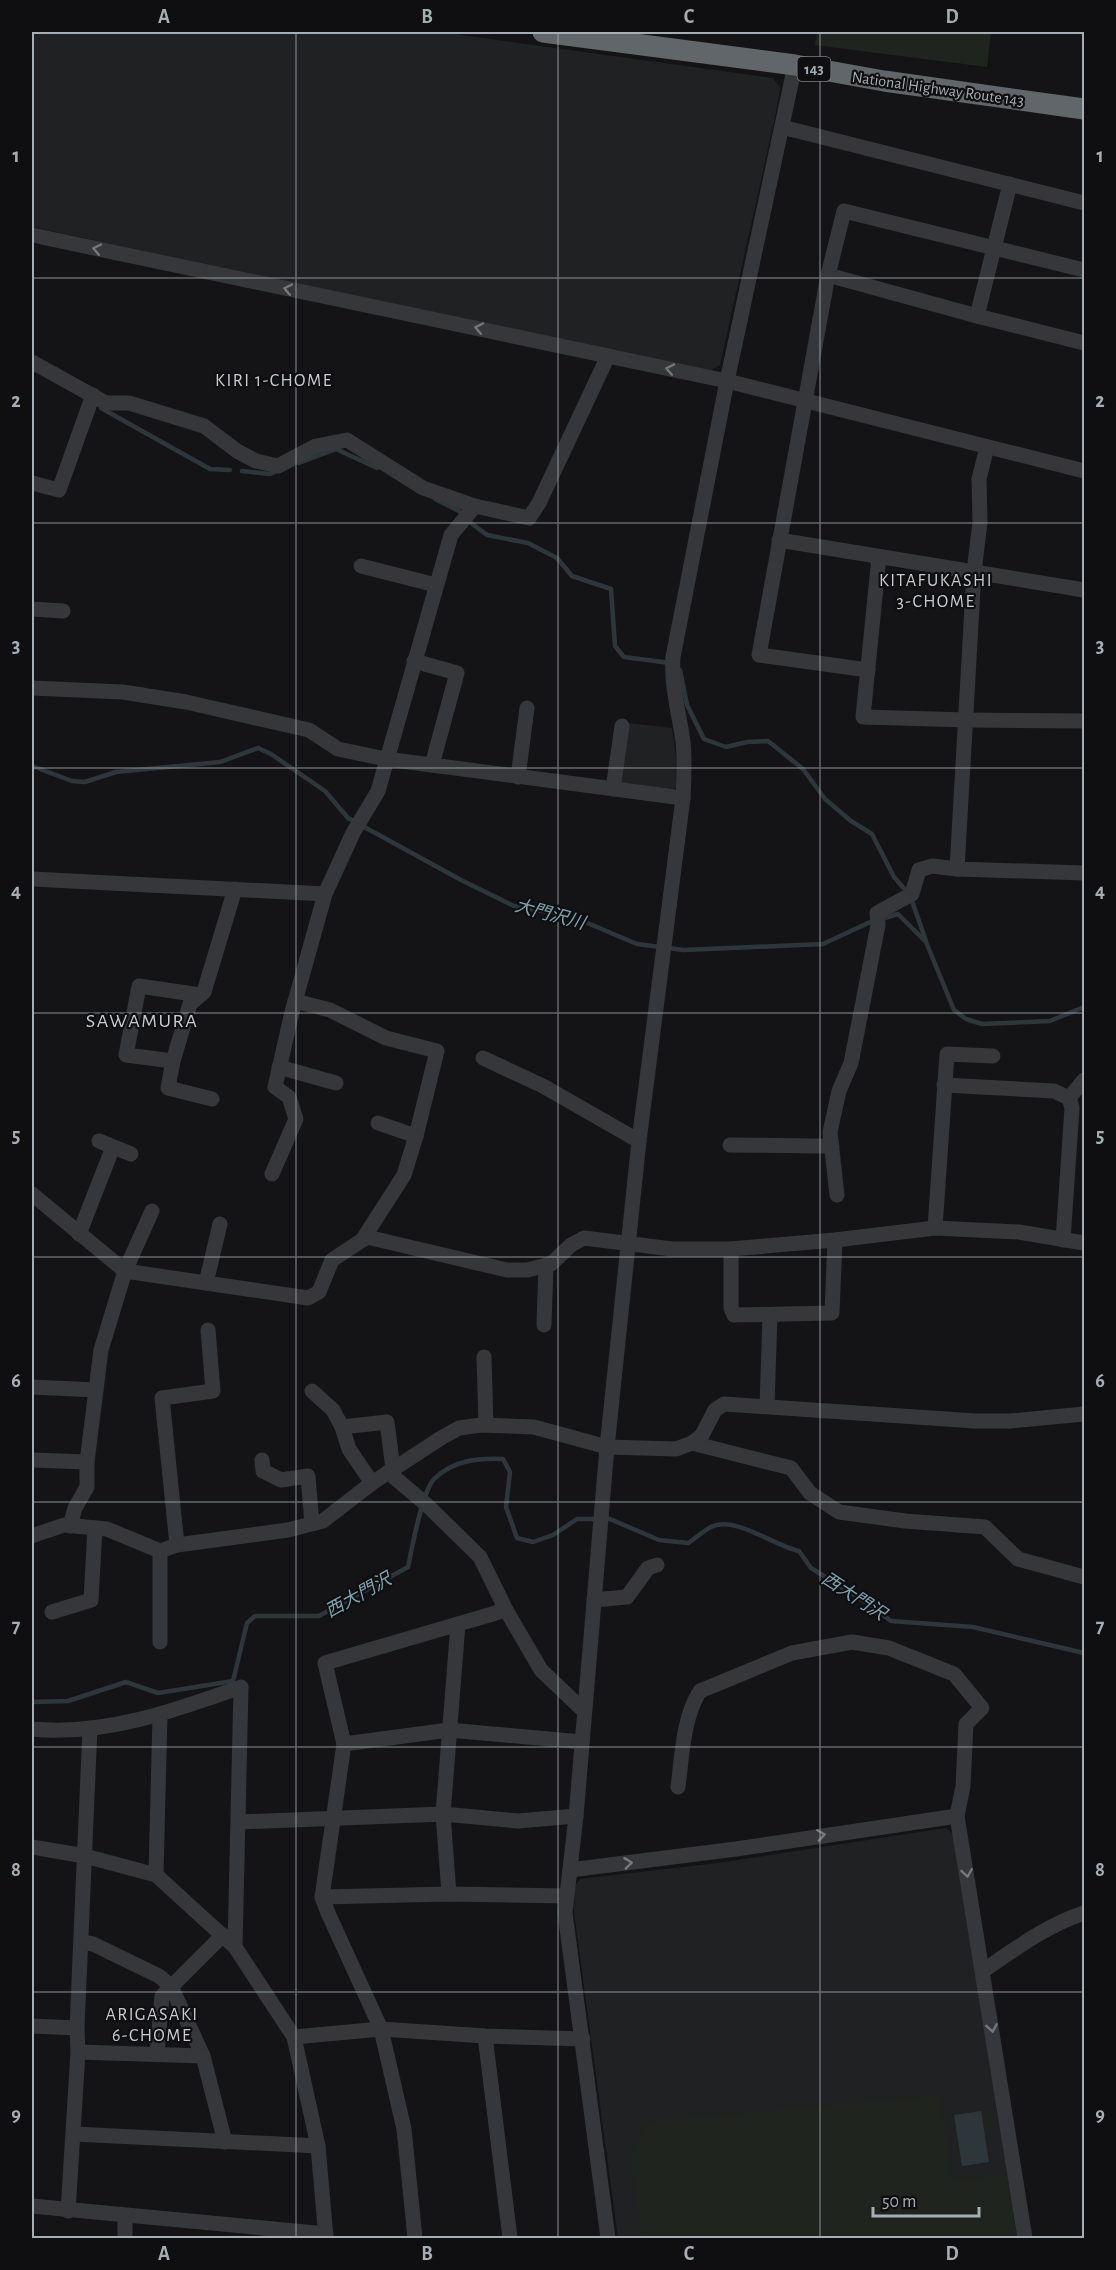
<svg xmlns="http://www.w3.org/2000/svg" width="1116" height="2270" font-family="'Alegreya Sans','Noto Sans JP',sans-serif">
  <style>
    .built { fill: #202123 }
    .green { fill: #1f251e }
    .water { fill: #2d373b }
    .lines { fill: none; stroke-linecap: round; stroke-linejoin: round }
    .stream { stroke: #2d373b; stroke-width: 4.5 }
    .minor { stroke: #35373a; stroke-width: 15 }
    .highway { stroke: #61666b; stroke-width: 21 }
    .oneway { stroke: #73787e }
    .grid { fill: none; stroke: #a6aeb5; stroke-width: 1.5; stroke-opacity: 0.55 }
    .labels { text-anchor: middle; stroke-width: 4.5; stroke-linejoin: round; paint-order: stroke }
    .shield { fill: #0f0f11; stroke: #797e84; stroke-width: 1.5 }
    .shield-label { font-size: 15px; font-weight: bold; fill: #a6aeb5 }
    .street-label { font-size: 16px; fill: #a6aeb5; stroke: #0f0f11 }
    .neighbourhood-label { font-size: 18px; letter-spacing: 1.5px; fill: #c7ccd1; stroke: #0f0f11 }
    .water-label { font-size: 18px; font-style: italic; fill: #7fa2af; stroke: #0f0f11 }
    .quarter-label { font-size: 20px; letter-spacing: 1.5px; fill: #c7ccd1; stroke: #0f0f11 }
    .neatline { fill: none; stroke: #a6aeb5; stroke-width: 2 }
    .grid-label { font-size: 20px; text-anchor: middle; font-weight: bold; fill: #a6aeb5 }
  </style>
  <rect width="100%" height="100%" fill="#141416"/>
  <g class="built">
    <polygon points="32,32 440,32 773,78 780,88 776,112 720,365 710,371 32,227"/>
    <polygon points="629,723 672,728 676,757 676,787 665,794 618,787"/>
    <polygon points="946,1828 954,1835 1017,2238 618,2238 574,1912 575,1886 580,1879 718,1863"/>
  </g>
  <g class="green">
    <polygon points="817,32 991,32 987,67 815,45"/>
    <polygon points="940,2095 951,2175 961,2179 1007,2174 1017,2238 642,2238 630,2154 649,2121"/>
  </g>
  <polygon class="water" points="981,2111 989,2162 962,2166 954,2115"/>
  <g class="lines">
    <g class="stream">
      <polyline points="101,408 210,469 230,470"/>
      <polyline points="299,463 336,449 377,468"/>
      <polyline points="242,471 270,474 277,471"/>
      <polyline points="435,499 459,511"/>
      <polyline points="467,520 487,535 528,543 557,558 572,576 611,589 615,646 624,657 670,663"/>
      <polyline points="680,670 687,705 704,739 726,747 747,742 768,741 803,769 825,799 851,821 872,834 894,877 907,892"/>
      <polyline points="32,766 72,781 85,782 116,772 220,762 258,748 271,754 325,791 348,818 461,880 514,906 571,916 637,944 684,950 823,944 868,923 898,914 926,942 954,1010 966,1019 982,1024 1050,1021 1084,1007"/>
      <polyline points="912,901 926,941"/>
      <path d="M32 1702 68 1701 126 1682 158 1693 233 1681 247 1623 255 1616H319L408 1567C412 1548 422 1492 434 1479 453 1460 479 1458 503 1459L510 1472 506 1507 517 1538 533 1542 553 1535 577 1519H610L659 1540 688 1543C696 1538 703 1531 711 1527 735 1515 774 1546 799 1551L811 1568 867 1603 891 1621 973 1627 1084 1653"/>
    </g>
    <g class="minor">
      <polyline points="782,127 1084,203"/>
      <polyline points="32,235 727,381 1084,471"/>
      <polyline points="828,275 977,316 1084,343"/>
      <polyline points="977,316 1010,184"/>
      <polyline points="32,365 34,363 106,403 129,403 204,426 237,451 256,461 278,466 316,446 347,440 423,488 475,506 529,518 539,503 608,356"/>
      <polyline points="987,447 979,479 980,522 974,572 957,869 1084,873"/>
      <polyline points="32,483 59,490 93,395"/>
      <polyline points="779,540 1084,590"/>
      <polyline points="879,557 863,717 967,720 1084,721"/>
      <polyline points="361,566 436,585"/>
      <polyline points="32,609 63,611"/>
      <polyline points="414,661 457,673 432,765"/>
      <polyline points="868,670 759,655 828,275 844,211 1084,270"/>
      <polyline points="32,688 123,692 186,702 309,730 338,749 386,759 683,798"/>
      <polyline points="518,777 527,708"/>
      <polyline points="613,789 622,726"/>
      <polyline points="32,879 325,894"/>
      <polyline points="295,1001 330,1010 386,1038 437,1051 416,1136 404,1175 363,1239"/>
      <polyline points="483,1058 543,1086 639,1141"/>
      <polyline points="173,1061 126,1055 139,986 200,995"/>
      <polyline points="279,1067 336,1083"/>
      <polyline points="944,1085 1054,1091 1069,1098 1072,1108 1063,1240"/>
      <polyline points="1069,1098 1084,1080"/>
      <polyline points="212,1099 168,1088 173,1061 190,1004 204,992 235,889"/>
      <polyline points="378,1123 416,1136"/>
      <polyline points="99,1141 131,1154"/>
      <path d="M730 1145C764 1145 798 1146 832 1146"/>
      <polyline points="272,1174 296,1119 289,1097 275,1087 292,1012 325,894 353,833 378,791 451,535 475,506"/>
      <polyline points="32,1194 125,1271 308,1298 319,1292 332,1260 367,1237 507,1270 527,1270 551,1264 571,1245 584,1238 672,1249 731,1249 835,1240 935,1228 1019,1232 1084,1243"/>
      <polyline points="837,1195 830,1132 839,1091 851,1063 878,925 877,913 912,894 919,870 932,866 957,869"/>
      <polyline points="935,1228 947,1054 993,1056"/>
      <polyline points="79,1234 113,1147"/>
      <polyline points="731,1249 731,1308 734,1315 832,1313 835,1240"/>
      <polyline points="206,1283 220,1224"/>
      <polyline points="544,1325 546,1265"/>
      <polyline points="484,1357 486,1425"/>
      <polyline points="32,1387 96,1390"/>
      <polyline points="312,1391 333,1410 342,1427 349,1449 372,1483"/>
      <polyline points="767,1406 770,1315"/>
      <polyline points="342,1427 387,1422 393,1469"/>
      <polyline points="692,1443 791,1468 810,1493 839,1512 905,1521 985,1527 1018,1559 1084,1577"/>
      <polyline points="32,1460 87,1462"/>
      <polyline points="262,1460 263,1471 281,1480 308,1476 312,1524"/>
      <polyline points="388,1472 427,1505 480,1557 506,1610 541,1670 584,1711"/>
      <polyline points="70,1526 75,1508 87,1487 87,1462 101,1350 125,1271 152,1211"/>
      <polyline points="32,1536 64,1525 107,1529 160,1551 177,1545 288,1530 323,1521 372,1483 441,1438 459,1428 481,1425 534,1427 607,1447 676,1449 692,1443 702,1435 715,1410 724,1404 975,1421 1010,1421 1084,1414"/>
      <polyline points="177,1545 162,1398 213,1391 208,1330"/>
      <polyline points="594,1600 627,1597 648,1568 657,1565"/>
      <polyline points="52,1612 91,1600 95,1528"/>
      <polyline points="160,1642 160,1551"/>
      <path d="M32 1729C104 1736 174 1711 241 1687L235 1947"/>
      <polyline points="344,1744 449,1730 582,1742"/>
      <path d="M678 1787C682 1756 683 1717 700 1691L792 1653 852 1642 889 1648 954 1674 982 1708 966 1724 963 1786 957 1816 1025 2238"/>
      <polyline points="239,1822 443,1814 518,1821 576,1816"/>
      <polyline points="32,1847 85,1856 156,1875 235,1947 294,2037 318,2146 326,2238"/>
      <polyline points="570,1870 736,1849 957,1816"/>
      <polyline points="156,1875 160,1715"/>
      <polyline points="449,1894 443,1814 458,1624"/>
      <polyline points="322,1897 449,1894 566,1896"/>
      <polyline points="82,1942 93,1944 159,1976 171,1986 203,2056 225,2142"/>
      <path d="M983 1971C1015 1949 1047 1925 1084 1913"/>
      <polyline points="32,2026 77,2028"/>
      <polyline points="485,2036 510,2238"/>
      <polyline points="294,2037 381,2029 485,2036 583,2039"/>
      <polyline points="78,2052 203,2056"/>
      <polyline points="157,2054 162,1996 223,1935"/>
      <polyline points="74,2134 318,2146"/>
      <polyline points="32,2206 326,2234"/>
      <polyline points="68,2211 78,2052 77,2028 90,1728"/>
      <polyline points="125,2238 125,2216"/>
      <polyline points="415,2238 404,2129 381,2029 328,1913 322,1897 344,1744 325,1663 506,1610"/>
      <path d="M608 2238 565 1913 576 1816 607 1447 639 1141 683 798C684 779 685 760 683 741 679 713 671 686 673 657L727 381 795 65"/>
    </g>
    <polyline class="highway" points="543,32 795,65 884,81 1084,109"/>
  </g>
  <defs><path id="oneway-chevron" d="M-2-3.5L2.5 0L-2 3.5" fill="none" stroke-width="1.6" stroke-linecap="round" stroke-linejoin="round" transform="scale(1.5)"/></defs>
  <g class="oneway">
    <use href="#oneway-chevron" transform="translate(97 249) rotate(-168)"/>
    <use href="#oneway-chevron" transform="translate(288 289) rotate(-168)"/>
    <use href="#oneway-chevron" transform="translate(479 328) rotate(-168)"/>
    <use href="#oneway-chevron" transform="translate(670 369) rotate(-168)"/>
    <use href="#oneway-chevron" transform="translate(821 1835) rotate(-9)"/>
    <use href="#oneway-chevron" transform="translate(628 1863) rotate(-7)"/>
    <use href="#oneway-chevron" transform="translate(967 1873) rotate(81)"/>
    <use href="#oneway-chevron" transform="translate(992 2028) rotate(81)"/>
  </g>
  <path class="grid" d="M296 32V2238M558 32V2238M820 32V2238M32 278H1084M32 523H1084M32 768H1084M32 1013H1084M32 1257H1084M32 1502H1084M32 1747H1084M32 1992H1084"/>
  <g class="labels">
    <rect class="shield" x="797.5" y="57" width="33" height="24" rx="4.5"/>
    <g class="shield-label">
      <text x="814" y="74">143</text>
    </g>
    <g class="street-label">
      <text transform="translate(938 88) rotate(8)" y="6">National Highway Route 143</text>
    </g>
    <g class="neighbourhood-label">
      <text x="274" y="386">KIRI 1-CHOME</text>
      <text x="936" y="586">KITAFUKASHI<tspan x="936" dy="21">3-CHOME</tspan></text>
      <text x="152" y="2020">ARIGASAKI<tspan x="152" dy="21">6-CHOME</tspan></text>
    </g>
    <g class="water-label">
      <text transform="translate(550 914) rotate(15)" y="6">大門沢川</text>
      <text transform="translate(358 1595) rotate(-29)" y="6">西大門沢</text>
      <text transform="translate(854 1596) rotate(33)" y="6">西大門沢</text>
    </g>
    <g class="quarter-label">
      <text x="142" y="1027">SAWAMURA</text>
    </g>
  </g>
  <rect width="1116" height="2270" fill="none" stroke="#0f0f11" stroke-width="66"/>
  <path d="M873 2207v9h106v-9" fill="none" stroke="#a6aeb5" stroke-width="3"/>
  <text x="882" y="2207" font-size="18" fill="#a6aeb5" stroke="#0f0f11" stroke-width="4.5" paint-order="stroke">50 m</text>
  <rect x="33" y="33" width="1050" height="2204" class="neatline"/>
  <g class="grid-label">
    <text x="164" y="23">A</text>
    <text x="427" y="23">B</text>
    <text x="689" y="23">C</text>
    <text x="952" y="23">D</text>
    <text x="16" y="162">1</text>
    <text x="1100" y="162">1</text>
    <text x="16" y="407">2</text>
    <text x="1100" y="407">2</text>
    <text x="16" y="652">3</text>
    <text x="1100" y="652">3</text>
    <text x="16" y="897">4</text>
    <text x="1100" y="897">4</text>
    <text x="16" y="1142">5</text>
    <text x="1100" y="1142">5</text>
    <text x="16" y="1387">6</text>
    <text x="1100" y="1387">6</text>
    <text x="16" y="1632">7</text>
    <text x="1100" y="1632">7</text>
    <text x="16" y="1876">8</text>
    <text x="1100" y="1876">8</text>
    <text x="16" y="2121">9</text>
    <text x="1100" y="2121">9</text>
    <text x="164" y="2260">A</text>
    <text x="427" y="2260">B</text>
    <text x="689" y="2260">C</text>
    <text x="952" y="2260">D</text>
  </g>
</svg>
